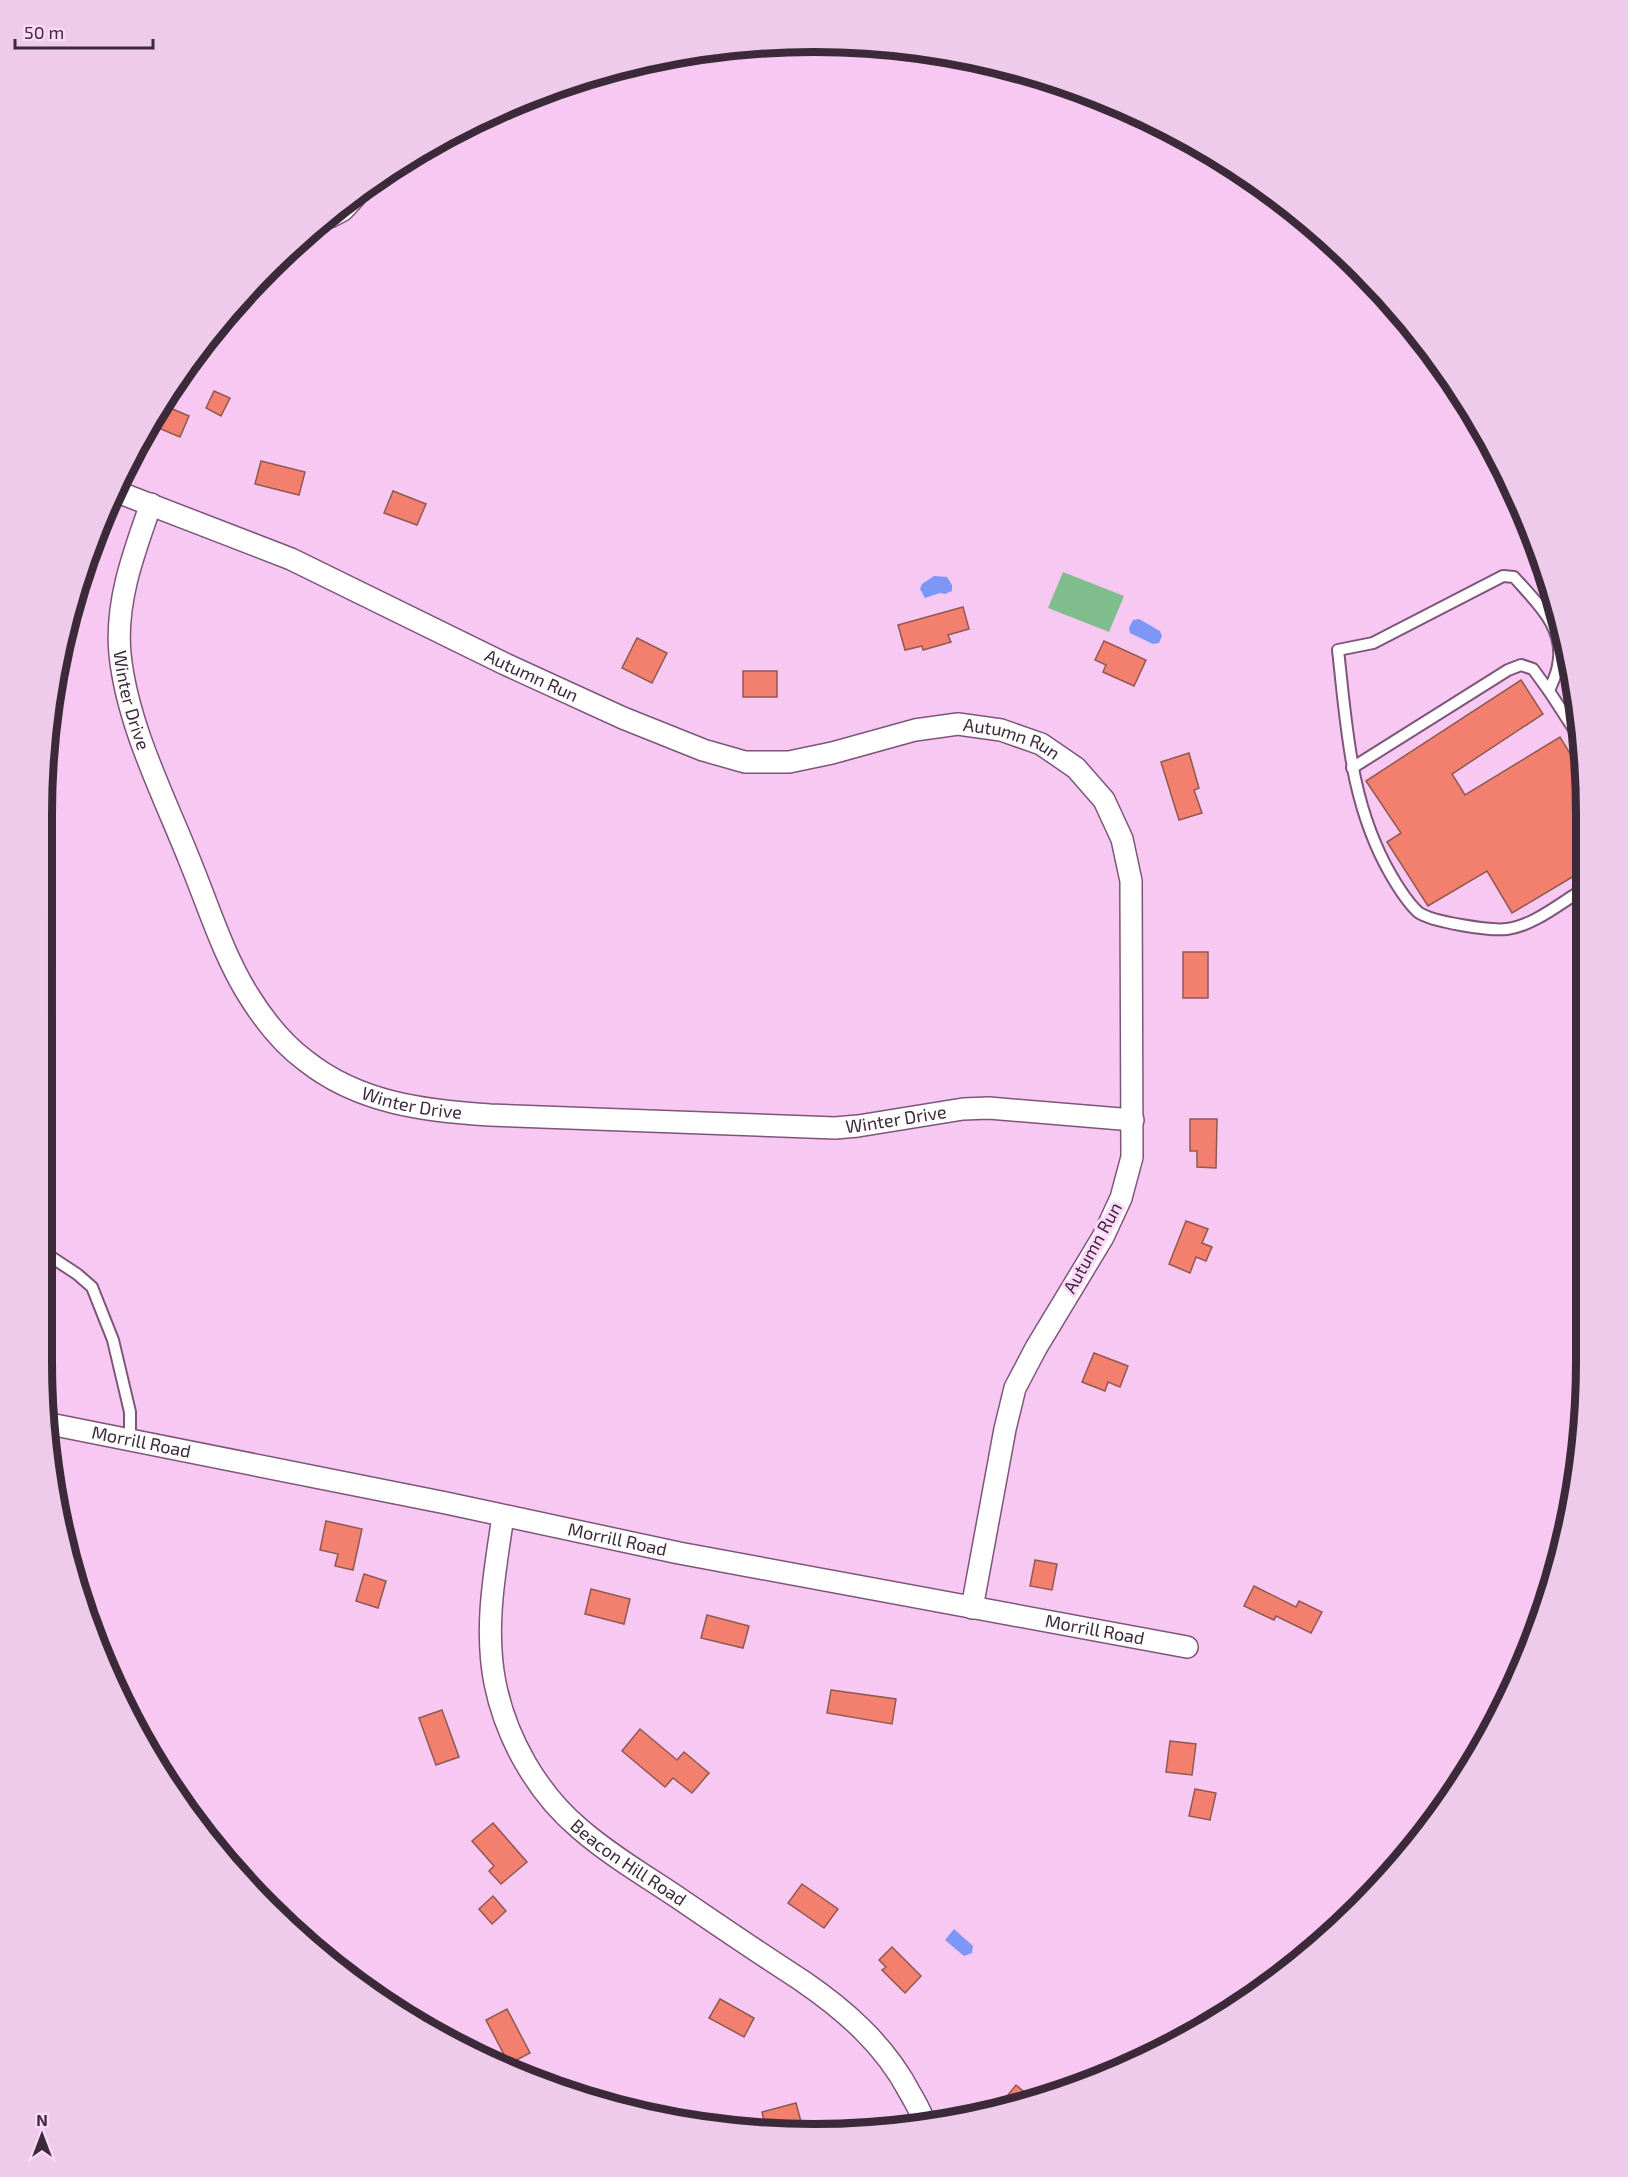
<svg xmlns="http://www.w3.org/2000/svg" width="1628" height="2177" font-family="'Exo 2',sans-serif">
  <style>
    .green { fill: #80bd8d }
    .water { fill: #7c97f7 }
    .building { fill: #f3806f; stroke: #90584f; stroke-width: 1.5 }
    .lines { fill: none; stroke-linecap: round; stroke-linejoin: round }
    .lane-casing { stroke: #7e557a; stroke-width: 14 }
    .street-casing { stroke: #7e557a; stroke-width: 24 }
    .lane { stroke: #fff; stroke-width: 10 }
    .street { stroke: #fff; stroke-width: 21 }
    .labels { text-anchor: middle; stroke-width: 6; stroke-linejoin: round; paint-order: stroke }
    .street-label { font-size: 18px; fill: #3c2a3a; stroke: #ffd9fa }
    .rim { fill: none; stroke: #3c2a3a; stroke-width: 8 }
  </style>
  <rect width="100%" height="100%" fill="#f7c8f2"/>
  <polygon class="green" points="1063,572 1124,596 1109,632 1048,608"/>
  <g class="water">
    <polygon points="934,576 947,577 952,585 952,591 945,594 940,593 925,598 920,589 922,584"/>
    <polygon points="1139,619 1160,631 1162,636 1159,643 1153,644 1130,633 1129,628 1133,620"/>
    <polygon points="954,1929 973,1946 972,1953 964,1956 945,1940"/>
  </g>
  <g class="building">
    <polygon points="214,391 230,398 221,416 206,408"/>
    <polygon points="163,405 189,416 180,437 151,425"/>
    <polygon points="261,461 305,472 299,495 255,484"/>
    <polygon points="393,491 426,504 417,525 384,513"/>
    <polygon points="963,607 969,629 948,635 951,642 923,650 922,646 905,650 898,625"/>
    <polygon points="637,638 667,653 652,683 622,668"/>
    <polygon points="1104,641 1146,660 1134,686 1103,672 1106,665 1095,660"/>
    <rect x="743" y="671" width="34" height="26"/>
    <polygon points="1521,680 1543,714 1452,774 1465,795 1560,737 1579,768 1579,873 1512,913 1487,871 1428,906 1387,842 1401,833 1366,781"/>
    <polygon points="1189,753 1199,788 1194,790 1202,813 1179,820 1161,762"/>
    <rect x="1183" y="952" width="25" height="46"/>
    <polygon points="1190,1119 1217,1119 1216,1168 1197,1167 1197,1151 1190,1151"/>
    <polygon points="1186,1221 1208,1229 1202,1243 1212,1247 1206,1261 1196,1257 1190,1273 1169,1264"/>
    <polygon points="1094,1353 1128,1366 1120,1387 1108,1382 1105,1391 1082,1382"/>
    <polygon points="326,1521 362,1529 353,1570 335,1566 338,1554 320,1550"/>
    <polygon points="1035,1560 1057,1564 1052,1590 1030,1586"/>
    <polygon points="364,1574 386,1581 378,1608 356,1601"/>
    <polygon points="1254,1586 1296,1607 1299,1601 1322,1612 1311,1633 1276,1616 1274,1620 1244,1606"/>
    <polygon points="591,1589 630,1599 624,1624 585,1614"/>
    <polygon points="707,1615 749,1626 743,1648 701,1638"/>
    <polygon points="831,1690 896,1699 892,1724 827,1713"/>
    <polygon points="442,1710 459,1757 436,1765 419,1718"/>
    <polygon points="640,1729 677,1760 684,1752 709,1773 692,1793 673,1778 665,1787 622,1751"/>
    <polygon points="1170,1741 1196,1744 1192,1775 1166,1772"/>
    <polygon points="1195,1789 1216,1793 1210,1820 1189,1816"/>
    <polygon points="493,1823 527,1862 501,1884 489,1871 494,1866 472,1841"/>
    <polygon points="802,1884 838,1909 824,1928 788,1903"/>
    <polygon points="493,1896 506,1911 492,1924 479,1909"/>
    <polygon points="892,1947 921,1976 905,1993 882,1970 886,1967 879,1960"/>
    <polygon points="720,1999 754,2018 744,2037 709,2018"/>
    <polygon points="507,2009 530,2053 509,2064 486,2020"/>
    <polygon points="1016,2085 1034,2100 998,2107"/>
    <polygon points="796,2103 803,2129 765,2127 762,2112"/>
  </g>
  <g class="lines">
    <defs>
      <g id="lane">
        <path d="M1579 737 1549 691C1552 683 1557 674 1558 665 1566 628 1536 602 1514 577L1503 576 1373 643 1338 650C1347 729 1350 804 1391 875 1398 887 1407 902 1418 912 1431 922 1490 931 1507 929 1532 926 1558 905 1579 892"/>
        <polyline points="1352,768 1508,670 1521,665 1533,669 1549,691"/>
        <polyline points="42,1251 77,1274 92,1287 113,1340 130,1412 130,1440"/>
      </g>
      <g id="street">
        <polyline points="330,217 343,210 354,198"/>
        <path id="s1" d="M115 491 291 559 505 664 623 718 703 750 745 762H789L832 753 915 730 958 724 1001 730 1041 744 1076 768 1104 800 1122 839 1131 881 1132 1157 1121 1198 1103 1237 1036 1348 1015 1388 1005 1429 972 1608"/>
        <path id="s2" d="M151 504C134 552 115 602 120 654 127 724 163 794 189 859 208 905 223 955 249 996 264 1020 283 1044 306 1061 359 1103 425 1111 490 1115L835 1128 858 1126 963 1109 989 1108 1133 1120"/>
        <path id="s3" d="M50 1424 446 1503 679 1553 1187 1647"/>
        <path id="s4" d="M503 1516C495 1571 484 1627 495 1683 506 1738 537 1793 580 1829 610 1855 644 1875 677 1897 718 1925 759 1953 801 1980 845 2010 885 2045 910 2093 915 2102 921 2111 924 2122"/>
      </g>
    </defs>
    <use href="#lane" class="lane-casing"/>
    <use href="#street" class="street-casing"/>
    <use href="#lane" class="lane"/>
    <use href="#street" class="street"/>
  </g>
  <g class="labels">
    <g class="street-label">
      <text dy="6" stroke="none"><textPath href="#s1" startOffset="456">Autumn Run</textPath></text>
      <text dy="6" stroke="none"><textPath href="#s2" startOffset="202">Winter Drive</textPath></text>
      <text dy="6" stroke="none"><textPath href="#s1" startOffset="960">Autumn Run</textPath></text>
      <text dy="6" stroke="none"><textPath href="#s2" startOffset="724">Winter Drive</textPath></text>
      <text dy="6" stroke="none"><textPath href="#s2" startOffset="1210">Winter Drive</textPath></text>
      <text transform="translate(1093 1248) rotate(-61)" y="6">Autumn Run</text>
      <text dy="6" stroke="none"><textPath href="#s3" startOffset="93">Morrill Road</textPath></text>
      <text dy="6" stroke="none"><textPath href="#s3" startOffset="579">Morrill Road</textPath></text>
      <text dy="6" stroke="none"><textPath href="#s3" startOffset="1065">Morrill Road</textPath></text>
      <text dy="6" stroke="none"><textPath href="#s4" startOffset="399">Beacon Hill Road</textPath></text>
    </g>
  </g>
  <path d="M0 0H1628V2177H0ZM814 52H814A762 762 0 0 1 1576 814V1362A762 762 0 0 1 814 2124H814A762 762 0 0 1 52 1362V814A762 762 0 0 1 814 52Z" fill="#efcbeb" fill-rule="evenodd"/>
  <path class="rim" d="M814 52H814A762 762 0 0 1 1576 814V1362A762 762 0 0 1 814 2124H814A762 762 0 0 1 52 1362V814A762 762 0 0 1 814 52Z"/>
  <g transform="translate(42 2135)" stroke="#ffd9fa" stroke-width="4.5" paint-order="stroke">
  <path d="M0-4.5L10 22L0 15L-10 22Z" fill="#3c2a3a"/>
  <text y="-9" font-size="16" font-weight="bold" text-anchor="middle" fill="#3c2a3a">N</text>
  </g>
  <path d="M15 39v9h138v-9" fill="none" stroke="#3c2a3a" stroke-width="3"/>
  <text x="24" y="39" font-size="18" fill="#3c2a3a" stroke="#ffd9fa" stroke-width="4.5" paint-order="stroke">50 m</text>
</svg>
